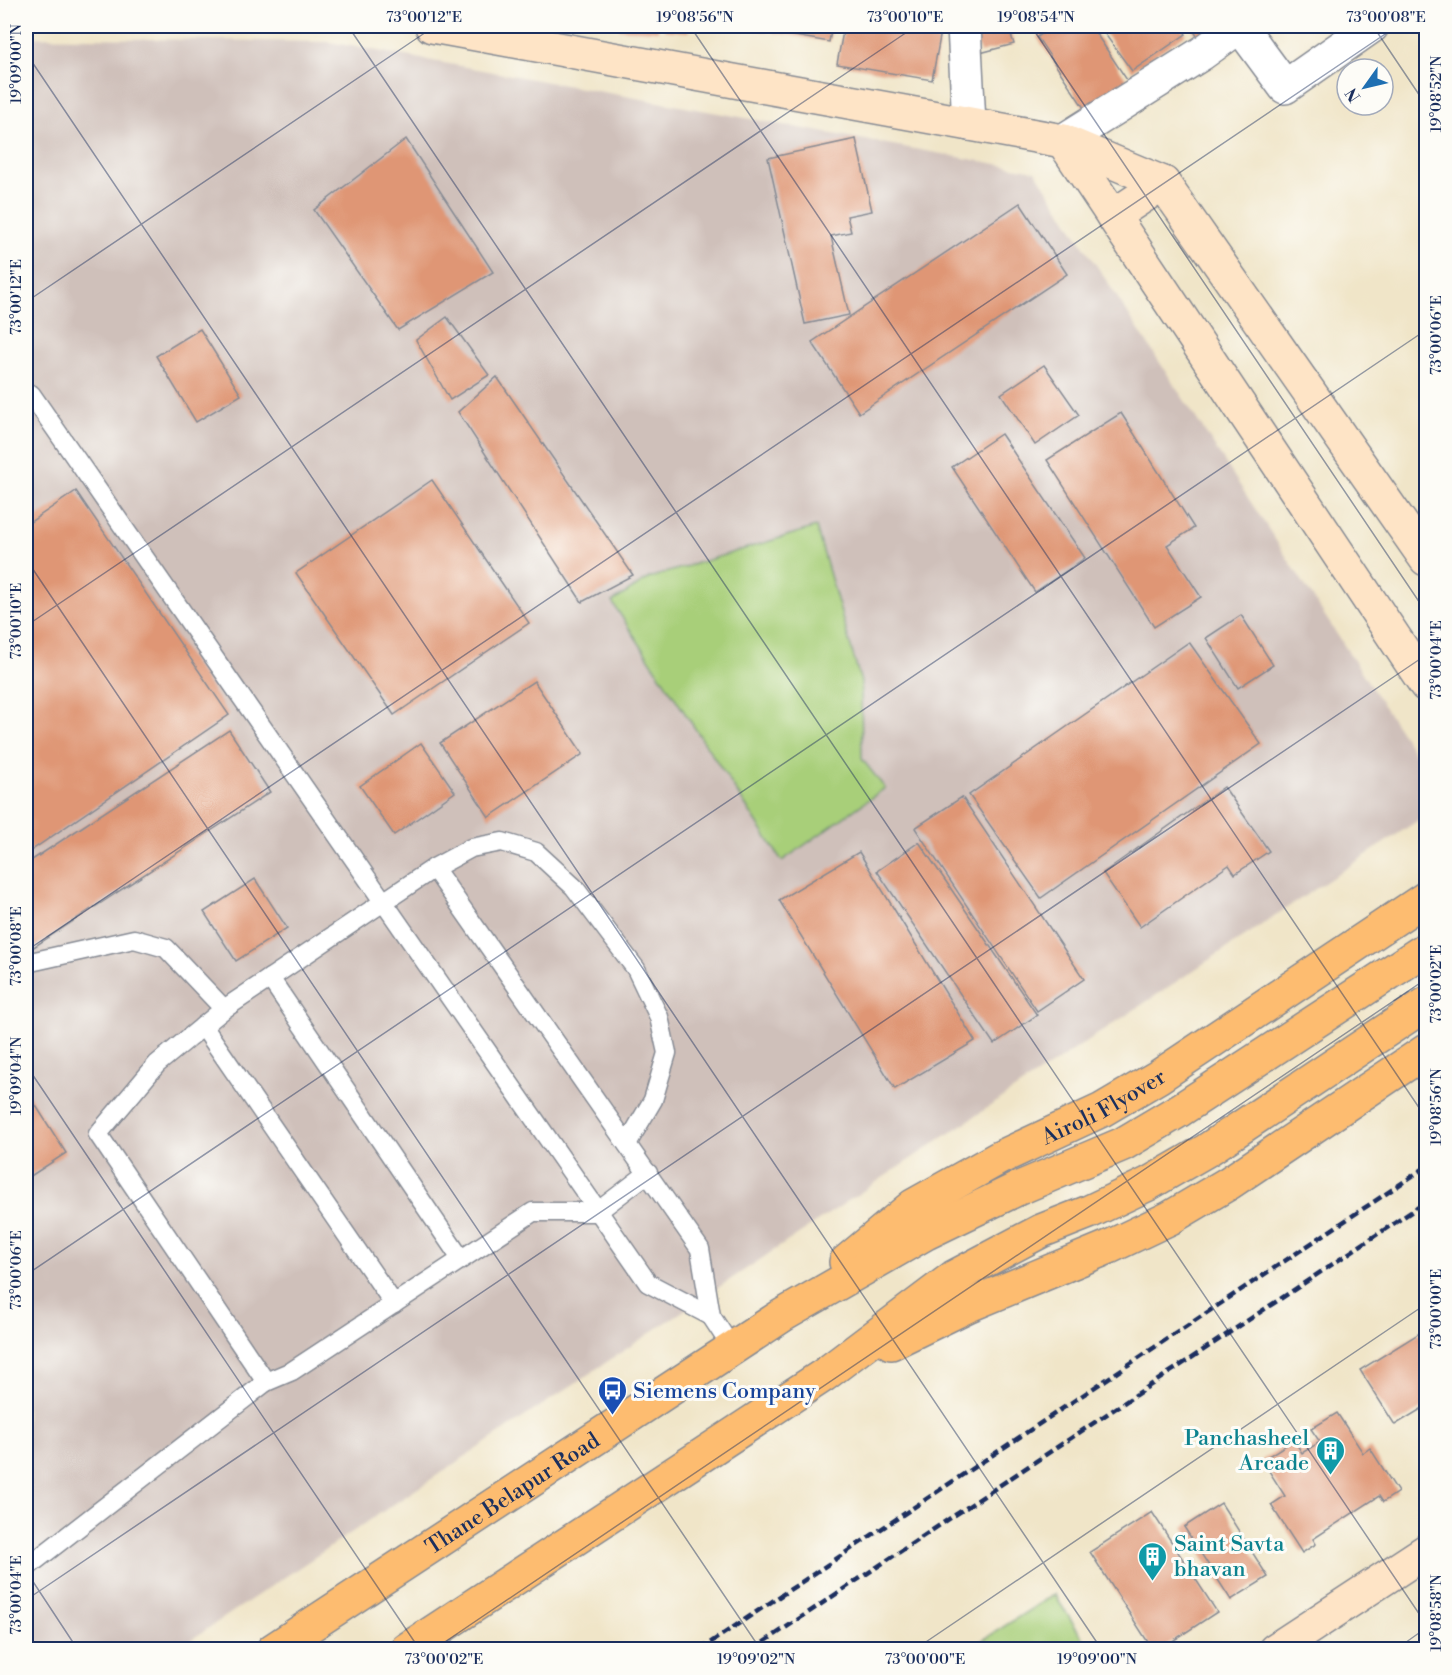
<svg xmlns="http://www.w3.org/2000/svg" width="1452" height="1675" font-family="'Libre Bodoni',serif">
  <style>
    .industrial { fill: #cfc0ba }
    .green { fill: #a8cf79; stroke: #627f6c; stroke-width: 1.5 }
    .building { fill: #df9675 }
    .lines { fill: none; stroke-linecap: round; stroke-linejoin: round }
    .lane-casing { stroke: #868a93; stroke-width: 21 }
    .street-casing { stroke: #868a93; stroke-width: 36 }
    .secondary-casing { stroke: #868a93; stroke-width: 36 }
    .primary-casing { stroke: #868a93; stroke-width: 36 }
    .lane { stroke: #fff; stroke-width: 18 }
    .street { stroke: #fff; stroke-width: 33 }
    .secondary { stroke: #fee4c6; stroke-width: 33 }
    .primary { stroke: #fdbc70; stroke-width: 33 }
    .rail { stroke: #1b2f5e; stroke-width: 4.5; stroke-dasharray: 9 4.5; stroke-linecap: butt }
    .ticks { fill: none; stroke: #1b2f5e; stroke-width: 1.5; stroke-opacity: 0.45 }
    .labels { text-anchor: middle; stroke-width: 6; stroke-linejoin: round; paint-order: stroke }
    .street-label { font-size: 22px; fill: #1b2f5e; stroke: #fdfcf7 }
    .transit-label { font-size: 22px; fill: #164399; stroke: #fdfcf7; text-anchor: start }
    .culture-label { font-size: 22px; fill: #0d838f; stroke: #fdfcf7; text-anchor: end }
    .neatline { fill: none; stroke: #1b2f5e; stroke-width: 2 }
    .ticks-label { font-size: 15px; text-anchor: middle; fill: #1b2f5e }
  </style>
  <rect width="100%" height="100%" fill="#fdfcf7"/>
  <filter id="ink" filterUnits="userSpaceOnUse"><feTurbulence type="fractalNoise" baseFrequency=".0167" numOctaves="2"/><feDisplacementMap in="SourceGraphic" scale="12" xChannelSelector="R" yChannelSelector="G"/><feConvolveMatrix kernelMatrix="1 2 1 2 8 2 1 2 1" color-interpolation-filters="sRGB"/></filter>
  <filter id="wash" filterUnits="userSpaceOnUse"><feTurbulence type="fractalNoise" baseFrequency=".008" numOctaves="4" result="noise"/><feDisplacementMap in="SourceGraphic" scale="24" xChannelSelector="R" yChannelSelector="G"/><feGaussianBlur stdDeviation="1.35" result="paint"/><feColorMatrix in="noise" values="0 0 0 0 0 0 0 0 0 0 0 0 0 0 0 0 0 1.4 0 .05"/><feComposite in="paint" operator="in"/></filter>
  <g filter="url(#wash)">
    <rect width="100%" height="100%" fill="#f0e5c8"/>
    <polygon class="industrial" points="26,37 329,42 1035,171 1426,771 1426,815 177,1649 26,1650"/>
    <g class="green">
      <polygon points="816,527 861,682 862,759 885,788 782,861 612,602 649,578"/>
      <polygon points="1054,1594 1090,1649 969,1649"/>
    </g>
    <g id="blocks">
      <g class="building">
        <polygon points="619,26 658,26 658,31 619,29"/>
        <polygon points="664,26 689,26 688,32 664,30"/>
        <polygon points="740,26 769,26 768,32"/>
        <polygon points="773,26 832,26 829,42 772,32"/>
        <polygon points="844,26 942,26 932,80 837,64"/>
        <polygon points="972,26 1008,26 1014,44 980,53"/>
        <polygon points="1054,26 1091,26 1129,83 1086,111 1037,37"/>
        <polygon points="1099,26 1180,26 1186,34 1132,71"/>
        <polygon points="1191,26 1225,26 1200,41"/>
        <polygon points="406,139 493,272 398,330 314,210"/>
        <polygon points="856,139 872,211 847,216 851,232 831,236 849,315 805,324 768,158"/>
        <polygon points="1020,203 1067,274 859,413 812,342"/>
        <polygon points="447,317 489,375 450,400 416,340"/>
        <polygon points="200,329 241,395 196,422 156,356"/>
        <polygon points="1044,365 1079,415 1035,445 1001,394"/>
        <polygon points="497,377 633,575 582,602 458,412"/>
        <polygon points="1121,413 1194,528 1167,545 1201,597 1154,627 1047,460"/>
        <polygon points="1001,434 1085,558 1035,592 952,467"/>
        <polygon points="432,480 529,623 394,715 296,573"/>
        <polygon points="76,491 229,715 26,854 26,525"/>
        <polygon points="1241,615 1273,665 1238,688 1206,638"/>
        <polygon points="1189,642 1261,744 1041,898 969,795"/>
        <polygon points="534,681 583,754 489,817 440,743"/>
        <polygon points="229,730 270,792 26,952 26,864"/>
        <polygon points="421,743 455,792 394,835 360,786"/>
        <polygon points="1224,787 1269,851 1235,874 1229,865 1140,927 1103,873"/>
        <polygon points="962,797 1084,979 1037,1011 915,828"/>
        <polygon points="919,842 1037,1015 994,1044 877,871"/>
        <polygon points="859,852 975,1041 895,1089 779,900"/>
        <polygon points="255,879 287,928 236,961 204,912"/>
        <polygon points="26,1090 66,1153 26,1179"/>
        <polygon points="1426,1329 1426,1406 1395,1425 1360,1370"/>
        <polygon points="1337,1413 1363,1453 1370,1448 1398,1492 1383,1502 1379,1496 1313,1539 1316,1544 1302,1553 1271,1505 1285,1496 1262,1460 1294,1440 1302,1453 1320,1442 1311,1429"/>
        <polygon points="1221,1503 1268,1577 1231,1600 1184,1527"/>
        <polygon points="1152,1512 1217,1612 1159,1650 1153,1650 1090,1552"/>
      </g>
    </g>
  </g>
  <g filter="url(#ink)">
    <use href="#blocks" fill-opacity="0" stroke="#868a93" stroke-width="1.5"/>
    <g class="lines">
      <defs>
        <g id="lane">
          <polyline points="31,394 648,1283 711,1316"/>
          <polyline points="434,868 700,1249 711,1316 732,1348"/>
          <polyline points="26,963 134,939 166,948 224,1009"/>
          <polyline points="270,978 461,1259"/>
          <polyline points="203,1026 394,1304"/>
          <polyline points="627,1144 653,1100 667,1053 659,1017 636,969 574,887 536,852 502,842 471,848 434,868 224,1009 157,1064 98,1134 266,1382 292,1371 533,1212 597,1212 648,1173"/>
          <polyline points="26,1568 266,1382"/>
        </g>
        <g id="street">
          <polyline points="964,26 969,124"/>
          <polyline points="1240,26 1285,87 1372,26"/>
          <polyline points="1063,141 1201,54 1240,26"/>
        </g>
        <g id="secondary">
          <polyline points="432,26 1063,141 1426,685"/>
          <polyline points="1063,141 1163,183"/>
          <polyline points="1113,216 1163,183 1426,559"/>
          <polyline points="1275,1650 1426,1551"/>
        </g>
        <g id="primary">
          <path id="s1" d="M846 1262 913 1206 999 1158 1102 1110 1158 1077 1426 898"/>
          <polyline points="891,1343 969,1305 1109,1247 1170,1218 1229,1183 1426,1051"/>
          <path id="s2" d="M273 1650 783 1315 926 1233 1017 1189 1123 1144 1180 1110 1426 949"/>
          <polyline points="406,1650 824,1375 954,1277 1041,1231 1089,1212 1148,1184 1207,1150 1426,1004"/>
        </g>
      </defs>
      <use href="#lane" class="lane-casing"/>
      <use href="#street" class="street-casing"/>
      <use href="#secondary" class="secondary-casing"/>
      <use href="#primary" class="primary-casing"/>
      <use href="#lane" class="lane"/>
      <use href="#street" class="street"/>
      <use href="#secondary" class="secondary"/>
      <use href="#primary" class="primary"/>
      <g class="rail">
        <polyline points="699,1650 1426,1167"/>
        <polyline points="752,1650 1426,1202"/>
      </g>
    </g>
  </g>
  <path class="ticks" d="M348 26 1426 1624M690 26 1426 1118M1031 26 1426 612M1373 26 1426 105M26 53 1102 1650M26 302 435 26M26 559 761 1650M26 626 916 26M26 951 1397 26M26 1065 420 1650M26 1275 1426 330M26 1571 78 1650M26 1600 1426 655M433 1650 1426 979M914 1650 1426 1304M1395 1650 1426 1628"/>
  <defs>
    <symbol id="bus-pin" viewBox="-11 -11 22 30"><path d="M0 17L-7.5 6A9.5 9.5 0 1 1 7.5 6Z" fill="#1a4fb4" stroke="#fdfcf7"/><path d="M-5-6H5V4H4V6H2V4H-2V6H-4V4H-5ZM-3.5-4V0h7V-4ZM-3.5 1.2v1.5H-2V1.2ZM2 1.2v1.5H3.5V1.2Z" fill="#fff"/></symbol>
    <symbol id="building-pin" viewBox="-11 -11 22 30"><path d="M0 17L-7.5 6A9.5 9.5 0 1 1 7.5 6Z" fill="#0f9aa8" stroke="#fdfcf7"/><path d="M-4-6H4V6H1V3H-1V6H-4ZM-2.5-4.3h1.7v1.8h-1.7ZM.8-4.3h1.7v1.8H.8ZM-2.5-1h1.7V.8h-1.7ZM.8-1h1.7V.8H.8Z" fill="#fff"/></symbol>
  </defs>
  <g fill-rule="evenodd">
    <use href="#bus-pin" x="596" y="1374" width="33" height="45"/>
    <use href="#building-pin" x="1314" y="1434" width="33" height="45"/>
    <use href="#building-pin" x="1136" y="1540" width="33" height="45"/>
  </g>
  <g class="labels">
    <g class="street-label">
      <text dy="8" stroke="none"><textPath href="#s1" startOffset="302">Airoli Flyover</textPath></text>
      <text dy="8" stroke="none"><textPath href="#s2" startOffset="286">Thane Belapur Road</textPath></text>
    </g>
    <g class="transit-label">
      <text x="633" y="1398">Siemens Company</text>
    </g>
    <g class="culture-label">
      <text x="1309" y="1445">Panchasheel<tspan x="1309" dy="25">Arcade</tspan></text>
      <text x="1174" y="1551" text-anchor="start">Saint Savta<tspan x="1174" dy="25">bhavan</tspan></text>
    </g>
  </g>
  <rect width="1452" height="1675" fill="none" stroke="#fdfcf7" stroke-width="66"/>
  <g transform="translate(1365 87) rotate(236)"><circle r="28" fill="#fdfcf7" stroke="#a3aaba" stroke-width="1.5"/>
  <path d="M0-4.5L10 22L0 15L-10 22Z" fill="#1f6fb2"/>
  <text y="-9" font-size="16" font-weight="bold" text-anchor="middle" fill="#1b2f5e">N</text>
  </g>
  <rect x="33" y="33" width="1386" height="1609" class="neatline"/>
  <g class="ticks-label">
    <text x="424" y="22">73°00'12"E</text>
    <text x="695" y="22">19°08'56"N</text>
    <text x="905" y="22">73°00'10"E</text>
    <text x="1036" y="22">19°08'54"N</text>
    <text x="1386" y="22">73°00'08"E</text>
    <text transform="translate(16 64) rotate(-90)" y="5">19°09'00"N</text>
    <text transform="translate(1436 94) rotate(-90)" y="5">19°08'52"N</text>
    <text transform="translate(16 297) rotate(-90)" y="5">73°00'12"E</text>
    <text transform="translate(1436 335) rotate(-90)" y="5">73°00'06"E</text>
    <text transform="translate(16 621) rotate(-90)" y="5">73°00'10"E</text>
    <text transform="translate(1436 660) rotate(-90)" y="5">73°00'04"E</text>
    <text transform="translate(16 946) rotate(-90)" y="5">73°00'08"E</text>
    <text transform="translate(1436 984) rotate(-90)" y="5">73°00'02"E</text>
    <text transform="translate(16 1076) rotate(-90)" y="5">19°09'04"N</text>
    <text transform="translate(1436 1107) rotate(-90)" y="5">19°08'56"N</text>
    <text transform="translate(16 1270) rotate(-90)" y="5">73°00'06"E</text>
    <text transform="translate(1436 1309) rotate(-90)" y="5">73°00'00"E</text>
    <text transform="translate(16 1595) rotate(-90)" y="5">73°00'04"E</text>
    <text transform="translate(1436 1613) rotate(-90)" y="5">19°08'58"N</text>
    <text x="444" y="1664">73°00'02"E</text>
    <text x="756" y="1664">19°09'02"N</text>
    <text x="925" y="1664">73°00'00"E</text>
    <text x="1097" y="1664">19°09'00"N</text>
  </g>
</svg>
